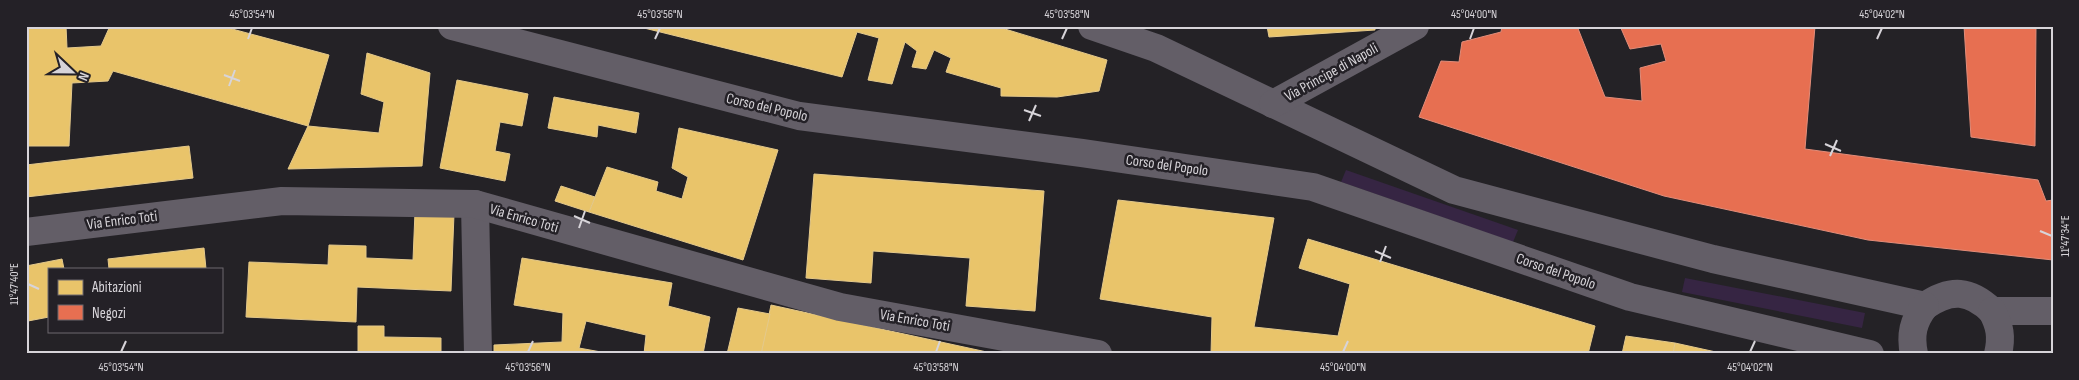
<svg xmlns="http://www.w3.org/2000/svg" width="2079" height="380" font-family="'Sofia Sans Condensed',sans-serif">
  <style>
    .green { fill: #362543 }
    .homes { fill: #e9c46a; stroke: #e4c98b }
    .shops { fill: #e76f51; stroke: #e28d7a }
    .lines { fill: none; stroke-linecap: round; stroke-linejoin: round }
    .minor { stroke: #635e67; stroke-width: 28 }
    .ticks { fill: none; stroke: #d7d4d9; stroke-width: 2 }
    .labels { text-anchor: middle; stroke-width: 5; stroke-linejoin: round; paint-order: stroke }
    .street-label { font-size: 15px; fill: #d7d4d9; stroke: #242127 }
    .neatline { fill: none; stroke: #d7d4d9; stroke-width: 2 }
    .ticks-label { font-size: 12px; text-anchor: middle; fill: #d7d4d9 }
  </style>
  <rect width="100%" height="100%" fill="#242226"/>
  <g class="green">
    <polygon points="1346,170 1518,230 1513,242 1341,182"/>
    <polygon points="1685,278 1865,313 1862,328 1682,292"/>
  </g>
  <g class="homes">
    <polygon points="26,26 66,26 67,48 101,46 110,26 221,26 329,55 308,126 113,71 108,81 72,83 69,146 26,146"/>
    <polygon points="636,26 995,26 1107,60 1099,91 1057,97 1001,96 1001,88 946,72 951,58 934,50 926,69 912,67 917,51 905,42 892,84 868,80 879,38 857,32 842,77"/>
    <polygon points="1267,26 1375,26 1375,30 1269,37"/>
    <polygon points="367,53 430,73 422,166 288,169 308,126 379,133 384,102 361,94"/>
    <polygon points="457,80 528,94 522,126 500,122 495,151 510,154 505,181 440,168"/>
    <polygon points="554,97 639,113 636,133 598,125 597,137 548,128"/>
    <polygon points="679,128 778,150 743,260 589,212 607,167 658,182 656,191 682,199 688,177 672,168"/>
    <polygon points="189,146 193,178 26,197 26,165"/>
    <polygon points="814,174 1044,191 1035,311 966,306 970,258 873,251 871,283 806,278"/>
    <polygon points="561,186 595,197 589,212 555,201"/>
    <polygon points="1118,200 1274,218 1254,327 1338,336 1350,284 1299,268 1308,239 1595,326 1588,354 1211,354 1212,317 1100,299"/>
    <polygon points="415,212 454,214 451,291 357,287 356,322 246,317 249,262 328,265 329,245 366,246 366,258 413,260"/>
    <polygon points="204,248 206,269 109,269 108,259"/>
    <polygon points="522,258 672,283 668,306 710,317 703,354 644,354 646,335 586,321 579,348 601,352 600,354 494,354 494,345 562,342 563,313 514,305"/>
    <polygon points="62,259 64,269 49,269 49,317 28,321 26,314 26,266"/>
    <polygon points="771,305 996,354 761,354"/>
    <polygon points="738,308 770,314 761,354 727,354"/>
    <polygon points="358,326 384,326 384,337 441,338 441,354 358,354"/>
    <polygon points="1626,336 1675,343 1673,354 1622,354"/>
    <polygon points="1675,343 1725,354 1673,354"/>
  </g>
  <g class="shops">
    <polygon points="1502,26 1577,26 1605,97 1642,101 1640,68 1666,61 1661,44 1630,49 1620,26 1815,26 1805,149 2038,180 2046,201 2053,200 2053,260 1868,240 1664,196 1419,117 1441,61 1459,62 1462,42 1501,32"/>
    <polygon points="1964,26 2036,26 2035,146 1971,137"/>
  </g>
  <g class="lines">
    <g class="minor">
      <polyline points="452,26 799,116 1082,153 1313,187 1630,297 1870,354"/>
      <path d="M1092 26 1156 48 1454 190 1713 259 1925 306C1951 288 1970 290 1992 311H2053"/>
      <polyline points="1273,104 1415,26"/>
      <polyline points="475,204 478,354"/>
      <polyline points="26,232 282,201 475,204 840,307 1098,354"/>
      <path d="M1992 311C2000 326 2002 337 1998 354"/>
      <path d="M1914 354C1910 335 1913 321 1925 306"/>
    </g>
  </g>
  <path class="ticks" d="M248 39 252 28M655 39 660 28M1062 39 1067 28M1470 39 1474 28M1877 39 1882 28M224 75 240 81M229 86 235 70M1024 110 1041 116M1029 121 1036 105M1825 144 1841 151M1830 156 1837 140M574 216 590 223M579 228 585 211M2040 231 2052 236M1375 251 1391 258M1380 262 1386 246M28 284 39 289M121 352 126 341M528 352 533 341M936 352 940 341M1343 352 1348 341M1750 352 1755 341"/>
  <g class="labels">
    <g class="street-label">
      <text transform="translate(1331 72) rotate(-29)" y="5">Via Principe di Napoli</text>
      <text transform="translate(767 107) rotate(13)" y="5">Corso del Popolo</text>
      <text transform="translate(1167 165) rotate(8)" y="5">Corso del Popolo</text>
      <text transform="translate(524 218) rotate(16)" y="5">Via Enrico Toti</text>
      <text transform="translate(122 220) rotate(-7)" y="5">Via Enrico Toti</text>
      <text transform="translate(1556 271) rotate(19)" y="5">Corso del Popolo</text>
      <text transform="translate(915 320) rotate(10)" y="5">Via Enrico Toti</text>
    </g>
  </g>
  <rect width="2079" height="380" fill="none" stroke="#242127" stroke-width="55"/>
  <rect x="48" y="268" width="175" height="65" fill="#242127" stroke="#6c696e"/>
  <rect x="58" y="280" width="25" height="15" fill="#e9c46a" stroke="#6c696e"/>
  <text x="92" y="292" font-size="15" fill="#d7d4d9">Abitazioni</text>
  <rect x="58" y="305" width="25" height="15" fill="#e76f51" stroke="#6c696e"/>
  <text x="92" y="318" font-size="15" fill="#d7d4d9">Negozi</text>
  <g transform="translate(72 72) rotate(112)" stroke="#242127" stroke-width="4" paint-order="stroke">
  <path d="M0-4L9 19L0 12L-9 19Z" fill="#d7d4d9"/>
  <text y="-8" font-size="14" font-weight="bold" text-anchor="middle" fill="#d7d4d9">N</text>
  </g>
  <rect x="28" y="28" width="2024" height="324" class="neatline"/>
  <g class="ticks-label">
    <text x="252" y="18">45°03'54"N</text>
    <text x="660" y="18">45°03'56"N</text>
    <text x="1067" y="18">45°03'58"N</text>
    <text x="1474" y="18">45°04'00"N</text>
    <text x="1882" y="18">45°04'02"N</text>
    <text transform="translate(2065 236) rotate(-90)" y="4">11°47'34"E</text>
    <text transform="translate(14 284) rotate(-90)" y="4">11°47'40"E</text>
    <text x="121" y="371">45°03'54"N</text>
    <text x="528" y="371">45°03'56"N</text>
    <text x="936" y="371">45°03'58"N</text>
    <text x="1343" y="371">45°04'00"N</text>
    <text x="1750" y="371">45°04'02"N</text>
  </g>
</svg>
